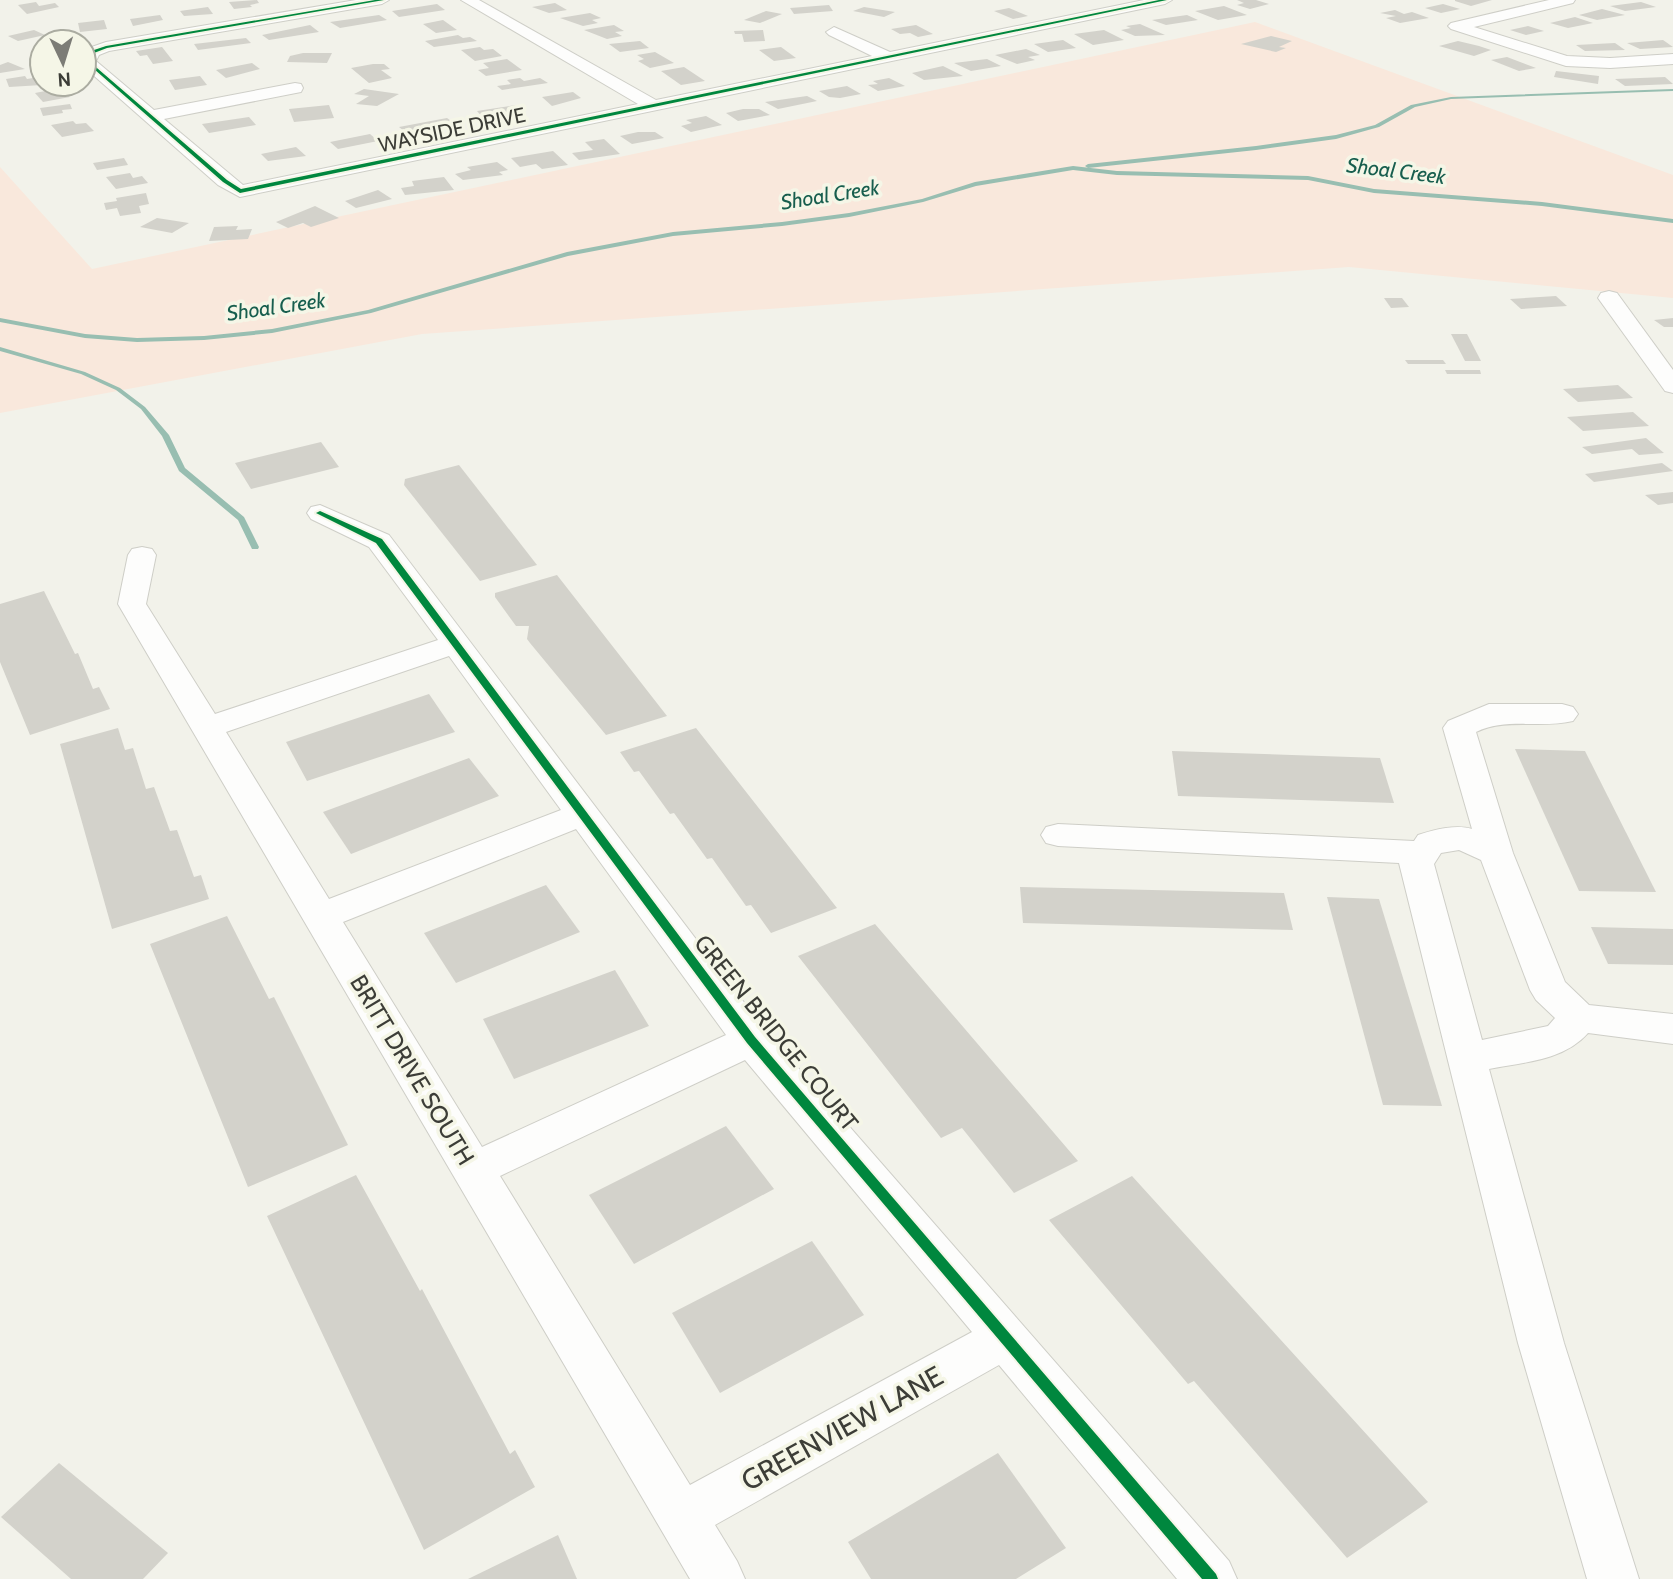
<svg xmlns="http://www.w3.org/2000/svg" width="1673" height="1579" font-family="Cabin,sans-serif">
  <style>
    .green { fill: #f9e8dc }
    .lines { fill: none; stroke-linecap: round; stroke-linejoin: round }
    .stream { fill: #98beb1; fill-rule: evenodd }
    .building { fill: #d3d2cb }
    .minor-casing { stroke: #cecec7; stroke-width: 2 }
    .minor { fill: #fdfdfc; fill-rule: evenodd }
    .cycleway-casing { stroke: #f5f6e7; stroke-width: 4 }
    .cycleway { fill: #00873e; fill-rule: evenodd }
    .labels { text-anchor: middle; stroke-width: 7; stroke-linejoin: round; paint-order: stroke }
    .far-street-label { font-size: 21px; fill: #3c3d37; stroke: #f5f6e7 }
    .far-water-label { font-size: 21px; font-style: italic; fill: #175e4e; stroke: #f5f6e7 }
    .street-label { font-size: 24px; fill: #3c3d37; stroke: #f5f6e7 }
    .near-street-label { font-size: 28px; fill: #3c3d37; stroke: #f5f6e7 }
  </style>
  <rect width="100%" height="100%" fill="#f2f2ea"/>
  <polygon class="green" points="1255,22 1673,175 1673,298 1349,267 422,334 0,413 0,167 92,269"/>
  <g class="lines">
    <g class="stream">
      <polygon points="1673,89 1673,91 1451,99 1415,107 1379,127 1336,139 1256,150 1088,168 1085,166 1088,164 1256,146 1336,135 1375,125 1411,105 1451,97"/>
      <polygon points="1073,166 1117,171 1308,176 1374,189 1542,202 1673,219 1673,223 1542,206 1374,193 1308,180 1117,175 1073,170 976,186 923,202 849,217 782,226 673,236 568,256 371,313 272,333 204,340 137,342 85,338 0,322 0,318 85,334 137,338 204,336 272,329 368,310 567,252 673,232 782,222 849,213 922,199 975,182"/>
      <polygon points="0,347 85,372 120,388 145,407 169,435 185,468 244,517 259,547 258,549 252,549 238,520 179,471 162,436 141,409 116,390 81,374 0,351"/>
    </g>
  </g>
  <g class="building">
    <polygon points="257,0 259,3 250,5 252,7 234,9 229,2"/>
    <polygon points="1256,0 1269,4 1250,9 1237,5 1244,3 1237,0"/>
    <polygon points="1492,0 1471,6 1455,1 1455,0"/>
    <polygon points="36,2 39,6 55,3 59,7 27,14 18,5"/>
    <polygon points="1641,2 1656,7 1625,11 1610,6"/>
    <polygon points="555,3 567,10 549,13 532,7"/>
    <polygon points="437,4 445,10 399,17 392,11"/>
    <polygon points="1443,4 1460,9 1441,13 1425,8"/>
    <polygon points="829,5 833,11 794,14 790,8"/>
    <polygon points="1224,6 1247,15 1218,20 1195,11"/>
    <polygon points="208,7 213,14 184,16 180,11"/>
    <polygon points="864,7 895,12 884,17 853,11"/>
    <polygon points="1009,8 1028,16 1013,19 994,11"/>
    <polygon points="1602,9 1625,15 1597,20 1579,15"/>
    <polygon points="1395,10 1404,14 1412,12 1429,18 1400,23 1386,18 1396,16 1380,13"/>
    <polygon points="766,11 782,14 760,23 744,20"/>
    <polygon points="590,13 601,18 592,20 598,23 583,26 560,18"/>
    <polygon points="160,15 163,20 133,26 130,19"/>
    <polygon points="379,15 387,20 340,28 330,22"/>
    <polygon points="1187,15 1198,20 1166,25 1152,20"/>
    <polygon points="1575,17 1593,23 1568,28 1550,23"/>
    <polygon points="104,20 107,29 80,32 78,23"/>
    <polygon points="443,20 457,30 436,33 423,24"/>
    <polygon points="1140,24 1165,35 1135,36 1121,30 1131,28 1126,26"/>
    <polygon points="310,25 319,32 269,40 262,35"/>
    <polygon points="614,25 624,31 615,32 622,36 607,39 584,30"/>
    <polygon points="916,25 933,34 918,37 910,33 900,34 891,29"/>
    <polygon points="1528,26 1544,31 1526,35 1510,30"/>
    <polygon points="34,30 45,35 18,41 8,36"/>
    <polygon points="763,30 765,41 744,42 742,34 735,34 734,31"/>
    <polygon points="1104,30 1124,40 1093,45 1074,34"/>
    <polygon points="458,35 463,38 470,37 477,41 434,47 425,41"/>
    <polygon points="1271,36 1292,41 1279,47 1286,48 1276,52 1241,44"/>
    <polygon points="246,38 251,43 198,50 194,44"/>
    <polygon points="1063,40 1076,48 1048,52 1034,44"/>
    <polygon points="1663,40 1673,47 1640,49 1627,43"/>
    <polygon points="640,41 649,48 620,52 609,44"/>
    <polygon points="1458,41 1479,46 1491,50 1474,56 1439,46"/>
    <polygon points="1615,43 1625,50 1585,51 1576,45"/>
    <polygon points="162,47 173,61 153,64 147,55 140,56 136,51"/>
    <polygon points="480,47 484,50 493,49 502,56 475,61 461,50"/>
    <polygon points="781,47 796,58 774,61 759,50"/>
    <polygon points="1026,49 1040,55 1028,57 1035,60 1017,64 995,55"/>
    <polygon points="655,52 674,63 650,68 638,61 644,59 637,55"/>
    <polygon points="303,53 332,53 327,63 287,62 290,56"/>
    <polygon points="1507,57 1536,68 1519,71 1491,60"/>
    <polygon points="507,59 522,70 486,76 478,70 489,68 483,63"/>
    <polygon points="987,59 1001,66 971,71 954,63"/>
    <polygon points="8,62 25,69 0,73 0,65"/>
    <polygon points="252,63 260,69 226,78 216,70"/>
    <polygon points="373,64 384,64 390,69 381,70 392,78 369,83 351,68"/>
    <polygon points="943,66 963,76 924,80 912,73"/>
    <polygon points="684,67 705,81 681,85 661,71"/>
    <polygon points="1556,71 1599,76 1598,84 1554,77"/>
    <polygon points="25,76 27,79 39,77 42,85 9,87 6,79"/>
    <polygon points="200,76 207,85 175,90 169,80"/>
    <polygon points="1665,77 1673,84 1625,86 1615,79"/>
    <polygon points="520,78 524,81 540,78 548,83 502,90 497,86 511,84 507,80"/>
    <polygon points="889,78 905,86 878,91 868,85 878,84 873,81"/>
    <polygon points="847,86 861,94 840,98 829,97 819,91"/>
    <polygon points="61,88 70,97 43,102 35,93"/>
    <polygon points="364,89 399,94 377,106 356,104 369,96 354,94"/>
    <polygon points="573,92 581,98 552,106 542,97"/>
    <polygon points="807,96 817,101 778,109 765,102"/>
    <polygon points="70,104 72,109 62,110 63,113 43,116 40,108"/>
    <polygon points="329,105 334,118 294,122 289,109"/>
    <polygon points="516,105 523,112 483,118 477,111"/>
    <polygon points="743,109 759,109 770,115 738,121 726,113"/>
    <polygon points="706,116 722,125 691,132 681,126 692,123 686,120"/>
    <polygon points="249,117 256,125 209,133 202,124"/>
    <polygon points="447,118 458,126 409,135 399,127"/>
    <polygon points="73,121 76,124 86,123 94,131 62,137 51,125"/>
    <polygon points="638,132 655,132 664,138 632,144 620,136"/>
    <polygon points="370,134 378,141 338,149 330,142"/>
    <polygon points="604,139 620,154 579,160 572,153 593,150 585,142"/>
    <polygon points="296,147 306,156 268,161 261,154"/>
    <polygon points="553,151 568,165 542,169 536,164 520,167 511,158"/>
    <polygon points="124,158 128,165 97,170 93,163"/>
    <polygon points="497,162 508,170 499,172 503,175 463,180 455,174 471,170 467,167"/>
    <polygon points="130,173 133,178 142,176 148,183 116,189 106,177"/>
    <polygon points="444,177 454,190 405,195 401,188 414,186 412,181"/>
    <polygon points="378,190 392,199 356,208 345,201"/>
    <polygon points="146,193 149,204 139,206 141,213 120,216 117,208 106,210 104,203 117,201 116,198"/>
    <polygon points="315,206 339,218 311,227 303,223 288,228 276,222"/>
    <polygon points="157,218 189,223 172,233 140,227"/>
    <polygon points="238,226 236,230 252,229 248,239 209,241 214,227"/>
    <polygon points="1556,296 1567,306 1521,309 1510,299"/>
    <polygon points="1384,298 1402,298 1409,307 1391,308"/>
    <polygon points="1673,318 1673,327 1664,327 1654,320"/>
    <polygon points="1451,334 1467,334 1481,361 1465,361"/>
    <polygon points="1405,360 1443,360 1446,364 1408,364"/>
    <polygon points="1445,370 1480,370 1481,374 1447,374"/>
    <polygon points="1618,385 1633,398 1578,402 1563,389"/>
    <polygon points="1633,412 1649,426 1583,431 1567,417"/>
    <polygon points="1646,438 1664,453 1639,455 1632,449 1592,454 1582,447"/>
    <polygon points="321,442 339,467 251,489 235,463"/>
    <polygon points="1662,463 1673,471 1594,482 1585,474"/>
    <polygon points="459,465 537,565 480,581 404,485 405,479"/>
    <polygon points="1673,492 1673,503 1658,505 1645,495"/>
    <polygon points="557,575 667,716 606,735 530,643 527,639 529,626 516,626 495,597 495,593"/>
    <polygon points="44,591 75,654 78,653 93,689 99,687 110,709 30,735 0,662 0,604"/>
    <polygon points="429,694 455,732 307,781 286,742"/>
    <polygon points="118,728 125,750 133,748 146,789 154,787 170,831 177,830 194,877 201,875 209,899 112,929 60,744"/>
    <polygon points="696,728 837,908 771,933 751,905 746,906 712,858 707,859 674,813 670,814 639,771 634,772 620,752"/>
    <polygon points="1515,749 1585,751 1656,892 1579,891"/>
    <polygon points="1172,751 1380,758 1394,803 1178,796"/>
    <polygon points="469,758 499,796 351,854 323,812"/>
    <polygon points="546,885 580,932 456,983 424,933"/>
    <polygon points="1020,887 1284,893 1293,930 1023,923"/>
    <polygon points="1327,897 1379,899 1442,1106 1383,1105"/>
    <polygon points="227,916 269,999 274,997 348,1145 248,1187 150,944"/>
    <polygon points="875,924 1078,1161 1014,1193 962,1128 941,1138 798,956"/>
    <polygon points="1591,927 1673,929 1673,965 1608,964"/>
    <polygon points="615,970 649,1026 514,1079 483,1019"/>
    <polygon points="726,1126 774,1189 634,1264 589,1195"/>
    <polygon points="356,1175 420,1291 422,1289 510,1454 515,1450 535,1487 424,1550 267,1216"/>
    <polygon points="1132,1176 1428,1502 1347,1558 1194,1381 1188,1384 1049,1220"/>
    <polygon points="812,1241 864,1315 720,1393 672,1313"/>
    <polygon points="998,1453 1066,1548 1016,1579 871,1579 848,1542"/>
    <polygon points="59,1463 168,1553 143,1579 71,1579 1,1517"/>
    <polygon points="558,1535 577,1579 468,1579"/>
  </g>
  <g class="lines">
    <defs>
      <g id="minor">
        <polygon points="356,0 389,0 382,4 109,51 99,55 96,61 154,110 295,83 301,84 303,88 301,92 164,119 243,185 638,104 461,0 479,0 656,100 872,56 829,35 826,32 834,27 890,52 1144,0 1172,0 1165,4 240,197 218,185 84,67 86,49 106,42"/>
        <polygon points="1549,0 1575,0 1573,3 1474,27 1567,56 1610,58 1673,54 1673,64 1610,68 1566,66 1451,29 1448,26 1451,23"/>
        <polygon points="1609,291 1617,293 1673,370 1673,393 1665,391 1598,298 1601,293"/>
        <path d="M320 505 389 535 765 1030 1229 1561 1237 1579H1177L999 1365 715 1525 737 1561 745 1579H690L118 604 128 555 132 549 142 547 152 549 156 555 146 604 215 714 438 640 369 547 311 519 307 513 311 507ZM449 656 561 810 329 899 226 732ZM576 829 726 1035 482 1147 343 922ZM745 1060 972 1332 690 1485 500 1176Z"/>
        <path d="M1489 704H1562L1573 707 1578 714 1573 721C1540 729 1507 717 1476 732L1513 853 1565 982 1589 1005 1673 1014V1044L1588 1033C1563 1061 1524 1062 1489 1069L1564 1343 1639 1579H1587L1518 1343 1399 863 1058 846 1046 843 1041 835 1046 827 1058 824 1414 841 1418 835C1434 830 1455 824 1472 829L1443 728 1448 721ZM1459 850 1481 860 1530 990 1536 1000 1555 1018 1548 1026 1482 1040 1434 864 1441 853Z"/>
      </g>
    </defs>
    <use href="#minor" class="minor-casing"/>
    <use href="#minor" class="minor"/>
    <defs>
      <g id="cycleway">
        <polygon points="375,0 384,0 107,48 94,53 90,62 227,180 241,189 1159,0 1167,0 240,193 223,182 86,62 91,51 106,46"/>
        <polygon points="320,511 382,539 755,1037 1216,1574 1218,1579 1202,1579 747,1043 376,543 316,513"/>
      </g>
    </defs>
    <use href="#cycleway" class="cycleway-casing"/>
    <use href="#cycleway" class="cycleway"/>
  </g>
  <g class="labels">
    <g class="far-street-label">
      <text transform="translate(452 130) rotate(-12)" y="7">WAYSIDE DRIVE</text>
    </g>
    <g class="far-water-label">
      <text transform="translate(1396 171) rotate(7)" y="7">Shoal Creek</text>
      <text transform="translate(830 195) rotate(-9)" y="7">Shoal Creek</text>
      <text transform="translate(276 307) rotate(-8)" y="7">Shoal Creek</text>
    </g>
    <g class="street-label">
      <text transform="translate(776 1033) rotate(51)" y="8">GREEN BRIDGE COURT</text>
      <text transform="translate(412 1070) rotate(59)" y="8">BRITT DRIVE SOUTH</text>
    </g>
    <g class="near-street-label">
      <text transform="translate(842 1428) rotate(-29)" y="10">GREENVIEW LANE</text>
    </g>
  </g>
  <g transform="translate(63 63) rotate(176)"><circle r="33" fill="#f5f6e7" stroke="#abaca1" stroke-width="2"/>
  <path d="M0-5L12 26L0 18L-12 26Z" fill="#7c7c76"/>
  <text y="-10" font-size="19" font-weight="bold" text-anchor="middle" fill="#3c3d37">N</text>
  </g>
</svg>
